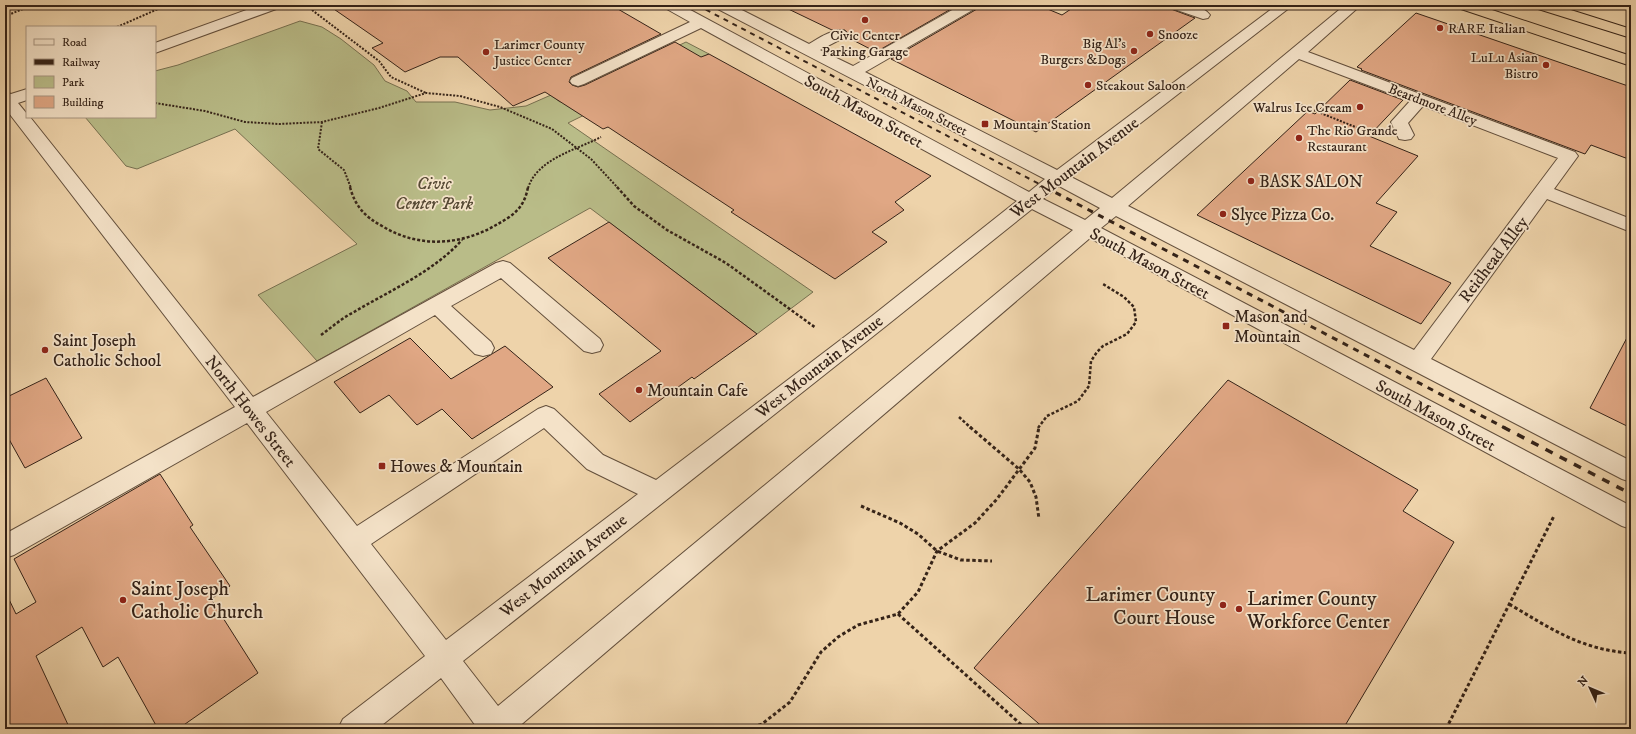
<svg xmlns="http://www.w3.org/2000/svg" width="1636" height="734" font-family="'IM FELL DW Pica',serif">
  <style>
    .green { fill: #b9bc88; stroke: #777050 }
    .building { fill: #e0a784; stroke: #352318 }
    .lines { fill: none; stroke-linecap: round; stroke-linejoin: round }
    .minor-casing { stroke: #634f3c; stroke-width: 2 }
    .highway-casing { stroke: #352318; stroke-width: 2 }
    .path-far2 { stroke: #352318; stroke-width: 2; stroke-dasharray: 2 1.5; stroke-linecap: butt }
    .path-far1 { stroke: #352318; stroke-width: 2.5; stroke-dasharray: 3 2; stroke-linecap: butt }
    .path { stroke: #352318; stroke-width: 3; stroke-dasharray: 3.5 2.5; stroke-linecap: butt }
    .minor { fill: #f4e2c8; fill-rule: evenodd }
    .highway { fill: #eed3aa; fill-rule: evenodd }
    .rail-far2 { stroke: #352318; stroke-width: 2; stroke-dasharray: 5 5; stroke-linecap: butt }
    .rail-far1 { stroke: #352318; stroke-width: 3; stroke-dasharray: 6 6; stroke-linecap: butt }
    .rail { stroke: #352318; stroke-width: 3.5; stroke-dasharray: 8 8; stroke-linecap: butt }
    .poi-dot { fill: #8f2418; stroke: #f4e2c8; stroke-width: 1.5 }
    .labels { text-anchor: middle; stroke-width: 3.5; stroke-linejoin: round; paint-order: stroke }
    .far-poi-label { font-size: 14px; fill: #352318; stroke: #f4e2c8; text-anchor: start }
    .far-street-label { font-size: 14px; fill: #352318; stroke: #f4e2c8 }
    .street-label { font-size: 17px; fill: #352318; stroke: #f4e2c8 }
    .poi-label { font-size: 17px; fill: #352318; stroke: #f4e2c8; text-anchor: start }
    .park-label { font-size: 17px; font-style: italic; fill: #564934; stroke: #f4e2c8 }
    .near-poi-label { font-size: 20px; fill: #352318; stroke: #f4e2c8; text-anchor: start }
  </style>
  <rect width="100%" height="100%" fill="#eed3aa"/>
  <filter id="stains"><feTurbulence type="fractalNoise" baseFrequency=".005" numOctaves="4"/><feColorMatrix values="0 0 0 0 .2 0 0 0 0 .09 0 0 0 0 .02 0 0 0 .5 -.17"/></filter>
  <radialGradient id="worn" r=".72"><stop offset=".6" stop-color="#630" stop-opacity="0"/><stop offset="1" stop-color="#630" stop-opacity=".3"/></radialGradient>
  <polygon class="green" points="300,21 322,27 341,39 374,65 385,81 407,91 416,102 455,102 490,110 526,106 551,95 560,102 686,42 709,54 568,123 813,292 757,334 590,208 317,361 258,295 357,244 235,129 137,169 126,166 85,117 155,117 155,71 178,65"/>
  <g class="building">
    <polygon points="328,5 611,5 661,34 571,77 569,82 572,85 578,87 585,85 675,42 701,57 709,54 931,176 895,202 904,210 872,232 887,242 835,279 731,212 734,210 608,127 603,129 545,92 513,106 458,57 440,57 405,72 372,48 383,43"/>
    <polygon points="780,5 958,5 876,52 847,37 848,33 845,30 832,30"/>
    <polygon points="979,5 1038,5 1062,15 1077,5 1168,5 1171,9 1195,18 1036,132 891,59 977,9"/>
    <polygon points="1416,13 1631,87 1631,160 1591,145 1585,154 1361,70 1362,69 1357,67"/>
    <polygon points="1350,80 1403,100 1369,136 1418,156 1376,203 1397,212 1370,246 1451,283 1421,324 1197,215 1308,111 1315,114"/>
    <polygon points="609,222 757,334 694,379 692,377 630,422 599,394 661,351 548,258"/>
    <polygon points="1631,330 1631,428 1590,408"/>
    <polygon points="410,338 451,379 505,346 553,387 472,439 442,409 417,425 389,395 360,413 334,382"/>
    <polygon points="46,378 82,438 25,468 5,432 5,398"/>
    <polygon points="1228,380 1418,490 1403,511 1454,542 1343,729 1045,729 974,668"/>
    <polygon points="160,474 193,525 190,527 230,586 211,599 258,673 178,729 158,729 118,657 103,667 82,627 36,656 70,729 5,729 5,591 16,614 36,602 14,559"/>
  </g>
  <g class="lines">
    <defs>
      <g id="minor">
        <polygon points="260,5 281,5 279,8 155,53 155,43"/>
        <path d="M663 5H681L1029 192 1045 179 716 8 714 5H732L809 44C819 38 833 28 845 31L847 34 845 37 820 50 853 66 961 5H978L976 8 865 72 1057 170 1277 5H1293L1071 177 1112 198 1345 5H1361L1308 52 1575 152 1578 156 1554 189 1631 219V232L1547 199 1431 359 1631 461V482L1622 479 1116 216 1101 228 1631 506V529L1622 526 1090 238 516 729H478L441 678 377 729H338L343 719 425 656 247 423 14 555 5 558V534L235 407 5 108V92L11 94 27 89V100L18 103 27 114V117H30L253 397 496 263 503 261 510 263 600 339 603 345 600 351 592 353 584 351 501 278 451 306 491 342 494 348 491 354 483 356 475 354 435 315 266 412 357 526 538 409 546 406 554 409 603 455 656 480 872 316 1017 201 701 28 584 84 578 86 572 84 570 81 572 78 690 22 665 8ZM1299 59 1410 101 1391 122 1399 139 1405 140 1411 139 1414 135 1408 123 1423 106 1558 158 1414 350 1128 206ZM1059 186 1100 208 1085 220 1043 199ZM1032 209 1073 230 498 706 463 661 886 326ZM544 428 587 469 638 494 446 640 371 544Z"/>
        <path d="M1169 5C1181 5 1203 4 1210 15L1208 18 1203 19 1171 8Z"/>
      </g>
      <g id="highway">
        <polygon points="1456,5 1477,5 1631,56 1631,66 1458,8"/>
        <polygon points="1533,5 1555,5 1631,29 1631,38 1535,8"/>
      </g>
    </defs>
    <use href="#minor" class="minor-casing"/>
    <use href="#highway" class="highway-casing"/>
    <g class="path-far2">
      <polyline points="185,5 192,8"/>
      <polyline points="312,10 379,61 391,77 426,93"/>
      <polyline points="8,15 33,5"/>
      <polyline points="117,27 167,5"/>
      <polyline points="155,103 205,111 245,122 279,124 322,122 379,108 426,93 460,96 500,107 552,129 591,159 618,188"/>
      <polyline points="1301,105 1375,135"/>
      <polyline points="322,122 318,149 344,170 351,188"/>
      <path d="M528 188C537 159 576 150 601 137"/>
    </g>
    <g class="path-far1">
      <path d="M350 187C355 206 365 217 382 226 418 248 460 246 496 225 505 220 516 214 522 204 525 199 527 193 528 187"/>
      <polyline points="617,187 634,206 667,230 726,263 816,328"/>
      <path d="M321 335C332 327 342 318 354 312 391 290 433 272 462 240"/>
      <polyline points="959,417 971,428"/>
      <polyline points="1038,428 1047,416 1078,401 1089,386 1091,361 1097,352 1103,346 1127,334 1136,322 1134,307 1124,297 1103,284"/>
    </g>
    <g class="path">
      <polyline points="970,427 1019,469 1030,482 1036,497 1039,519"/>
      <polyline points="861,506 900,523 918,534 937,551 961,560 992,561"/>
      <path d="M1509 604C1550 628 1581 650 1631 653"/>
      <polyline points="898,614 1026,729"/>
      <polyline points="622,727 647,729"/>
      <polyline points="747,729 762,724 790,702 821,652 838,637 858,625 898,614 918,592 937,551 975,523 997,499 1035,448 1039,427"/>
      <polyline points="1446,729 1554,516"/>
    </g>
    <use href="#minor" class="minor"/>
    <use href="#highway" class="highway"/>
    <polyline class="rail-far2" points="697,5 1047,188"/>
    <polyline class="rail-far1" points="1045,187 1505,428"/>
    <polyline class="rail" points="1503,427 1631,494"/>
  </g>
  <g class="poi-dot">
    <circle cx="865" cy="20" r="4"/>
    <circle cx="1440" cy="28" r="4"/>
    <circle cx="1150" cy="34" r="4"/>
    <circle cx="1134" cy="51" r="4"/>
    <circle cx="486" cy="52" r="4"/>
    <circle cx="1546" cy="65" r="4"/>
    <circle cx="1088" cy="85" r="4"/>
    <circle cx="1360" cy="107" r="4"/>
    <rect x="981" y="120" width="8" height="8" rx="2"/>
    <circle cx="1299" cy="138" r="4"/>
    <circle cx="1251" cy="181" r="4"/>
    <circle cx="1223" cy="214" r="4"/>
    <rect x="1222" y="322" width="8" height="8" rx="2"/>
    <circle cx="45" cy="350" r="4"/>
    <circle cx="639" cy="390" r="4"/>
    <rect x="378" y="462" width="8" height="8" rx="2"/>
    <circle cx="123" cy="600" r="4"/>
    <circle cx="1223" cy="605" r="4"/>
    <circle cx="1239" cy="609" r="4"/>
  </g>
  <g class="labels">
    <g class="far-poi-label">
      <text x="1448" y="33">RARE Italian</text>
      <text x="1158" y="39">Snooze</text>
      <text x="865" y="40" text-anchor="middle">Civic Center<tspan x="865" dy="16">Parking Garage</tspan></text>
      <text x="1126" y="48" text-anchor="end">Big Al’s<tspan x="1126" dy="16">Burgers &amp;Dogs</tspan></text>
      <text x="494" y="49">Larimer County<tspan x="494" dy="16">Justice Center</tspan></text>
      <text x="1538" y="62" text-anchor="end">LuLu Asian<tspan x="1538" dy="16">Bistro</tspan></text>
      <text x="1096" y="90">Steakout Saloon</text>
      <text x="1352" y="112" text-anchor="end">Walrus Ice Cream</text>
      <text x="993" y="129">Mountain Station</text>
      <text x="1307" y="135">The Rio Grande<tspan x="1307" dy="16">Restaurant</tspan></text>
    </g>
    <g class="far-street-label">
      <text transform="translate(1433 104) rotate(21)" y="5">Beardmore Alley</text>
      <text transform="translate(917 106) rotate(27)" y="5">North Mason Street</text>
    </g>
    <g class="street-label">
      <text transform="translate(864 111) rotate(29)" y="6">South Mason Street</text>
      <text transform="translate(1074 167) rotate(-37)" y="6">West Mountain Avenue</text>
      <text transform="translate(1493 259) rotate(-53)" y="6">Reidhead Alley</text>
      <text transform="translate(1150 263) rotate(28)" y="6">South Mason Street</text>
      <text transform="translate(819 366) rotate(-38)" y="6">West Mountain Avenue</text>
      <text transform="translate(251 411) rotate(52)" y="6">North Howes Street</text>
      <text transform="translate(1436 415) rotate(28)" y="6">South Mason Street</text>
      <text transform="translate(563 565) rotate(-38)" y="6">West Mountain Avenue</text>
    </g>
    <g class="poi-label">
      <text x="1259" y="187">BASK SALON</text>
      <text x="1231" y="220">Slyce Pizza Co.</text>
      <text x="1234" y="322">Mason and<tspan x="1234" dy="20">Mountain</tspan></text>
      <text x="53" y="346">Saint Joseph<tspan x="53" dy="20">Catholic School</tspan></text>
      <text x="647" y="396">Mountain Cafe</text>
      <text x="390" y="472">Howes &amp; Mountain</text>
    </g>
    <g class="park-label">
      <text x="434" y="189">Civic<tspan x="434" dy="20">Center Park</tspan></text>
    </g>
    <g class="near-poi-label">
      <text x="131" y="595">Saint Joseph<tspan x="131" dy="23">Catholic Church</tspan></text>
      <text x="1215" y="601" text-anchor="end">Larimer County<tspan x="1215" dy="23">Court House</tspan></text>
      <text x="1247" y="605">Larimer County<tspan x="1247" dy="23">Workforce Center</tspan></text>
    </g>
  </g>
  <rect width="1636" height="734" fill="none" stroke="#eed3aa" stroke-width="20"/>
  <rect x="6" y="6" width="1624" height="722" fill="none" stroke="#352318" stroke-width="2"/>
  <rect x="10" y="10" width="1616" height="714" fill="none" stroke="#352318"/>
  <rect x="26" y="26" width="130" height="92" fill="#f4e2c8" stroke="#a89682"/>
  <rect x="34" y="39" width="20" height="6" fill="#f4e2c8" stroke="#a89682"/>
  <text x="62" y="46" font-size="12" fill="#352318">Road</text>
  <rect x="34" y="59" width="20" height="6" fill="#352318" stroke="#a89682"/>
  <text x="62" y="66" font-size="12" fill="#352318">Railway</text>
  <rect x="34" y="76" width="20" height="12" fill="#b9bc88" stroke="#a89682"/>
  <text x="62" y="86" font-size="12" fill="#352318">Park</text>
  <rect x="34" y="96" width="20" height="12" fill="#e0a784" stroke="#a89682"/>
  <text x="62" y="106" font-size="12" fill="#352318">Building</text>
  <g transform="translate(1590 688) rotate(314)" stroke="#f4e2c8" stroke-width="3" paint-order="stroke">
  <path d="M0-3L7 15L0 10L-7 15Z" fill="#352318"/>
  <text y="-6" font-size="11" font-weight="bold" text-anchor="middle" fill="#352318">N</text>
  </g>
  <rect width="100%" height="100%" filter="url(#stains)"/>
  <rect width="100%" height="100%" fill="url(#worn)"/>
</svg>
